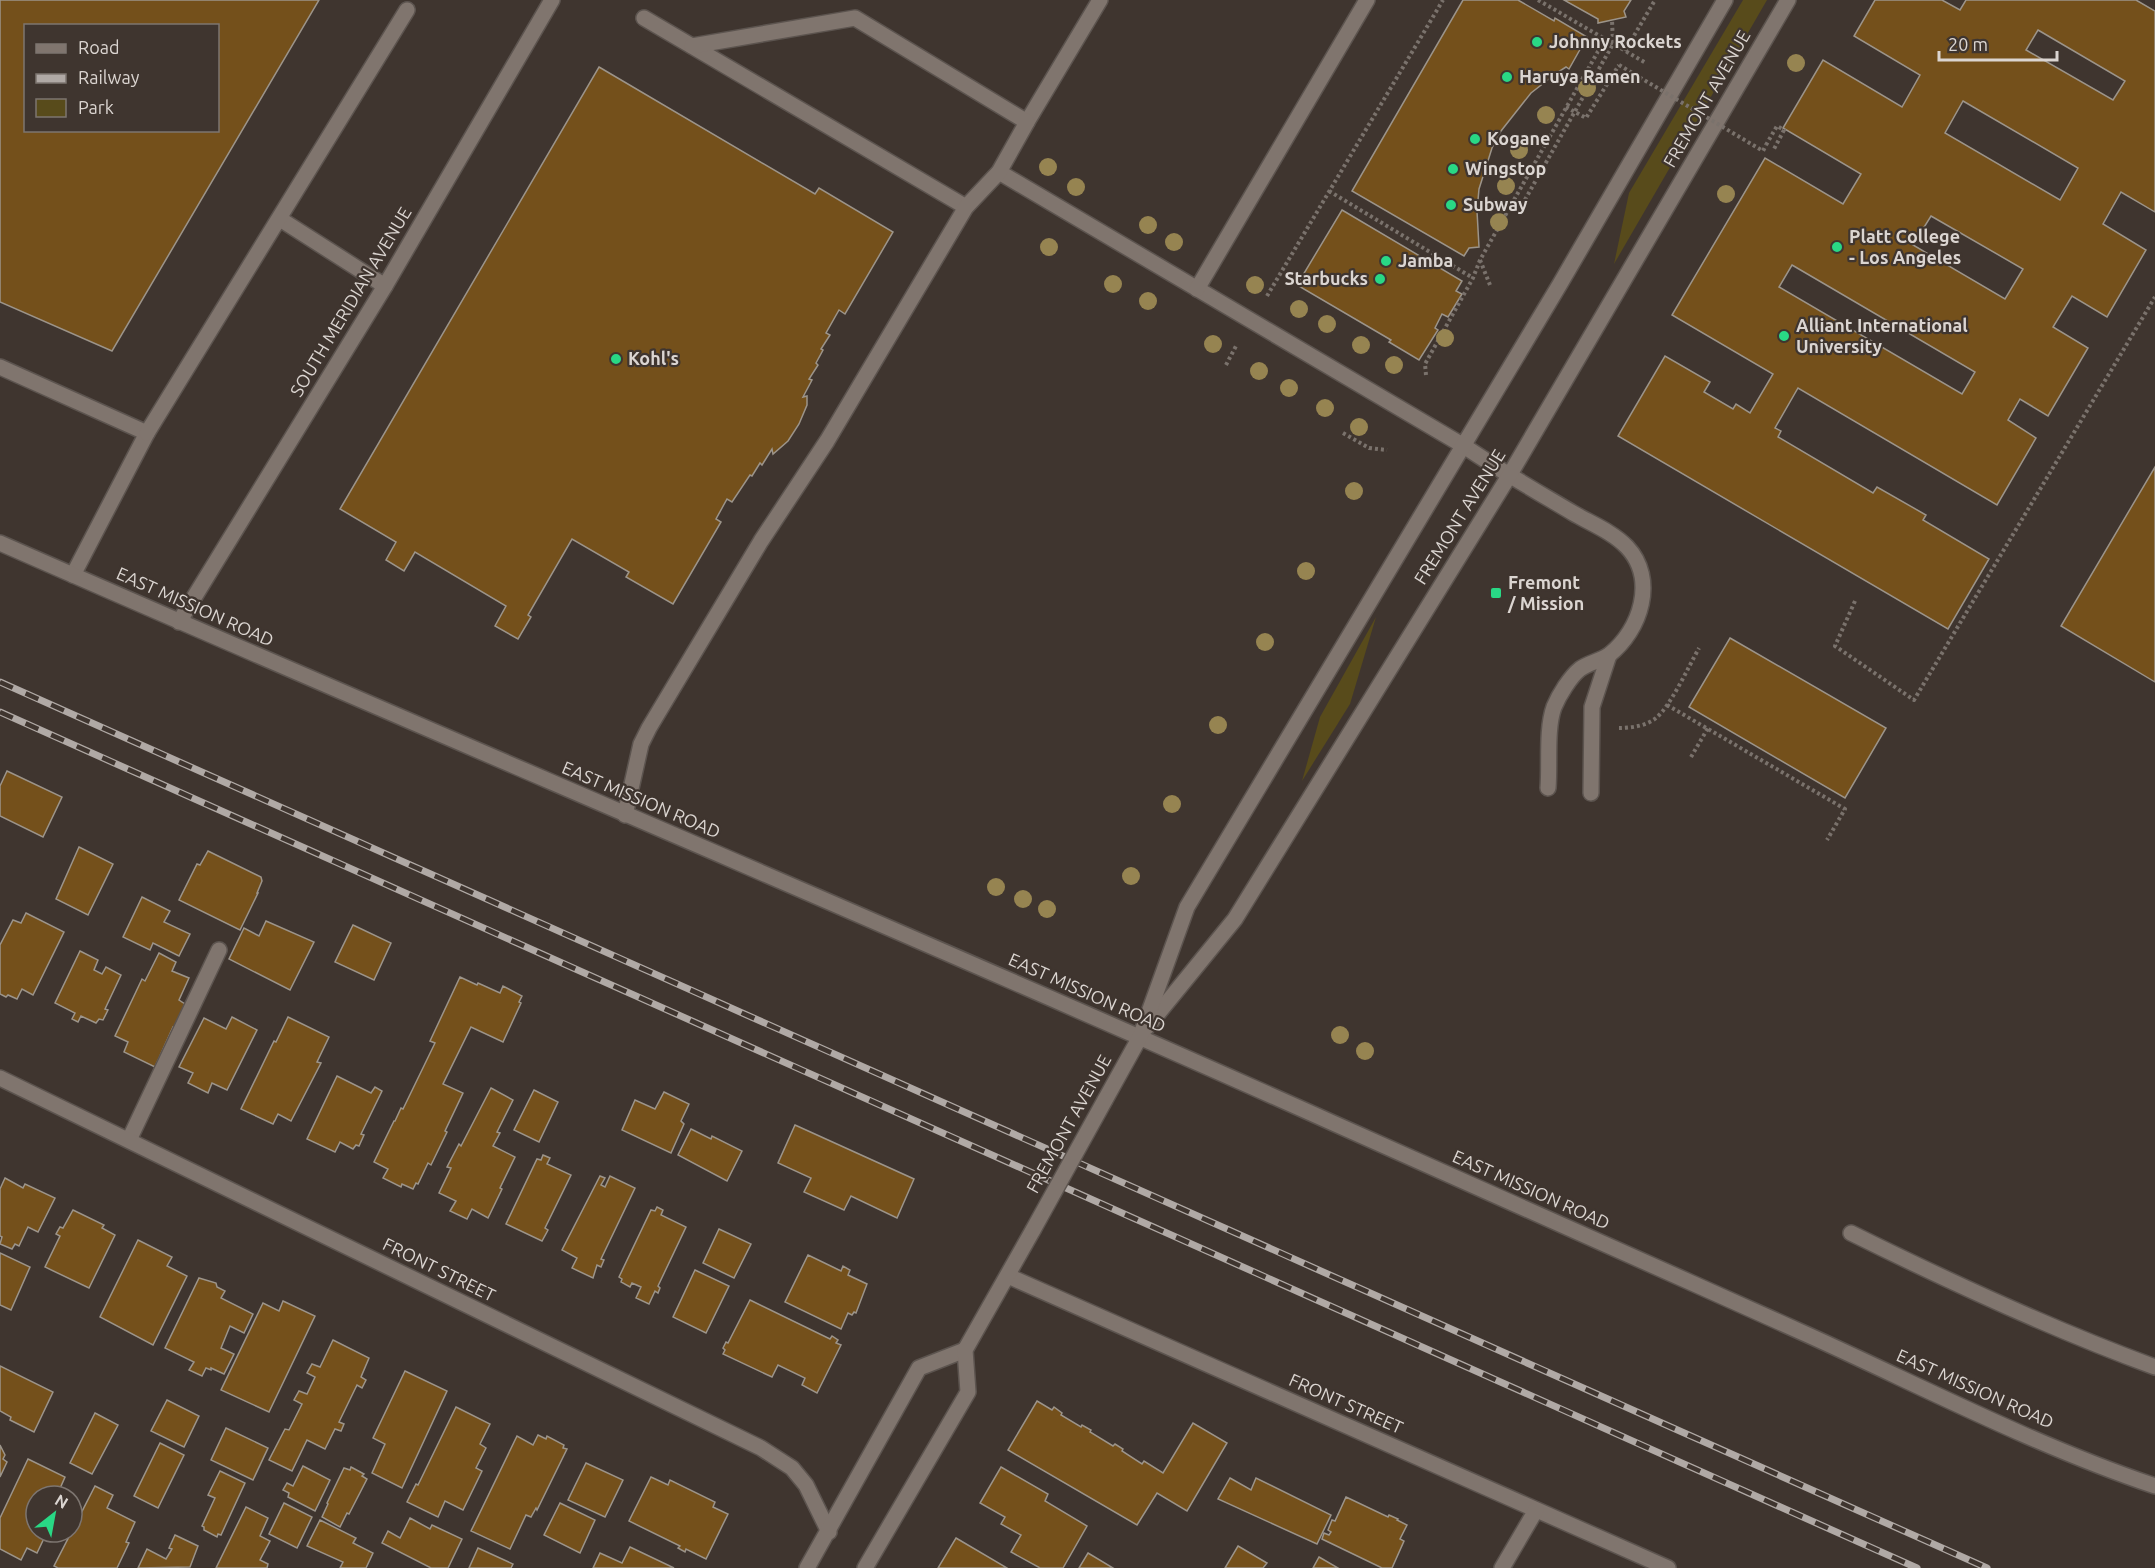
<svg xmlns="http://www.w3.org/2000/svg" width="2155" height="1568" font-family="Ubuntu,sans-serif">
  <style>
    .green { fill: #584b1b }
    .building { fill: #74501b; stroke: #9c948a; stroke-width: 1.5; fill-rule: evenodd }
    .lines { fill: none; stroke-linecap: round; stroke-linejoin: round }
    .service-casing { stroke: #5c544f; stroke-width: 18 }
    .minor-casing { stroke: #5c544f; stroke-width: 18 }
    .secondary-casing { stroke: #5c544f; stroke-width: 18 }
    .path { stroke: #7a726c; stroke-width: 4; stroke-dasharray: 3 3; stroke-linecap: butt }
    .service { stroke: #80756e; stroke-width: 15 }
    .minor { stroke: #80756e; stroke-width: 15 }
    .secondary { stroke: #80756e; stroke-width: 15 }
    .rail-casing { stroke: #b0a9a5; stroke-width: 7 }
    .rail { stroke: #3f352f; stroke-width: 4.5; stroke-dasharray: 14; stroke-linecap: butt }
    .secondary-bridge-casing { stroke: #5c544f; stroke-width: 18; stroke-linecap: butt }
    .path-bridge { stroke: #7a726c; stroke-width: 4; stroke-dasharray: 3 3; stroke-linecap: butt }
    .secondary-bridge { stroke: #80756e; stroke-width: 15 }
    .tree { fill: #968451 }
    .poi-dot { fill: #29d885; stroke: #3f352f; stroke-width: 2 }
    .labels { text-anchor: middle; stroke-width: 4.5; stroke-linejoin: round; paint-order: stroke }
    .poi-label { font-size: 18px; font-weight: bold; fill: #dbd5d1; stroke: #3f352f; text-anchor: start }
    .street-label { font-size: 18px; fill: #dbd5d1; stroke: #3f352f }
  </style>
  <rect width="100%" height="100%" fill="#3f352f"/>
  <g class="green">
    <polygon points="1743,0 1767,0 1614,264 1629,193"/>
    <polygon points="1376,617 1350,704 1302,781 1320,717"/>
  </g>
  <g class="building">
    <path d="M0 0H319L112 351 0 302ZM26 26H218V130H26Z"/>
    <polygon points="1463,0 1518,0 1554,21 1555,18 1587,37 1569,69 1566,67 1558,72 1531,93 1501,131 1492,148 1479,189 1477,211 1479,247 1469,248 1464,256 1352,191"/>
    <polygon points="1564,0 1631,0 1624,11 1626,17 1598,23 1598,19"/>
    <path d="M1875 0H1942L1960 10 1966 0H2136L2155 11V212L2121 192 2103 224 2146 250 2107 317 2072 296 2053 327 2088 348 2048 416 2020 399 2008 420 2036 438 1997 505 1798 388 1775 428 1781 431 1778 437 1873 493 1877 487 1926 515 1923 520 1989 559 1948 629 1618 436 1665 356 1710 382 1704 392 1733 409 1736 404 1750 413 1773 374 1672 315 1765 158 1843 204 1861 174 1783 128 1823 60 1902 107 1920 75 1854 36ZM2038 30 2125 81 2113 100 2026 50ZM1963 101 2078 168 2060 200 1945 133ZM1931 216 2023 269 2005 299 1913 245ZM1792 265 1975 372 1962 394 1779 287Z"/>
    <polygon points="599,67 815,194 819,188 893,232 845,314 839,310 826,333 830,335 821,349 823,350 816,363 818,365 809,379 812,380 803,397 807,396 807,405 799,424 788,441 773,454 772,449 762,465 760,463 752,476 750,475 732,502 727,499 716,519 721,522 673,604 626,577 629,572 572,539 528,615 531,617 518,639 495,626 506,606 415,552 404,571 386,560 396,542 340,509"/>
    <polygon points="1342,210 1462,281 1456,291 1462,294 1448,317 1442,314 1435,328 1438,330 1419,360 1389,342 1391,340 1297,285"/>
    <polygon points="2155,467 2155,682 2061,626"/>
    <polygon points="1730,638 1886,728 1845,798 1689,707"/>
    <polygon points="7,771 62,797 43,837 0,816 0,786"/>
    <polygon points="79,847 113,864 88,915 56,899"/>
    <polygon points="208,851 261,877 262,881 257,893 258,893 240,930 179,900 197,864 200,865"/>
    <polygon points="142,897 170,911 164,922 190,934 179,956 153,943 150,950 123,937"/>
    <polygon points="26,913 64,932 33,995 22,989 17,999 8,995 6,997 0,994 0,945 13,920 21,923"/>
    <polygon points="266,921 314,942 290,990 229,959 244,928 259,936"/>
    <polygon points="353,925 391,943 374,980 335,962"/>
    <polygon points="80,951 98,960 94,970 102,974 106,967 121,975 105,1009 108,1010 103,1020 99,1019 96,1023 81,1016 78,1022 72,1019 75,1013 55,1003"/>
    <polygon points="159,953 176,962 172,971 189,978 179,1000 188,1006 177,1029 173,1027 155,1067 124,1052 128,1042 115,1036 142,979 145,981"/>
    <polygon points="460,977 477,985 478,983 500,993 503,986 522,996 519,1002 521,1003 503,1042 471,1027 443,1084 463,1093 445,1131 447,1132 431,1165 428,1163 418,1184 416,1183 413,1189 402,1184 401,1187 383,1178 388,1169 374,1162 394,1121 395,1121 401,1108 403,1109 435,1043 430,1041"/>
    <polygon points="232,1017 257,1030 227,1090 212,1083 208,1093 188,1083 193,1073 179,1067 204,1018 226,1029"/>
    <polygon points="288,1017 329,1037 317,1062 321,1063 291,1121 278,1114 273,1124 241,1109 274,1041 276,1042"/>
    <polygon points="337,1076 371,1093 375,1087 382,1091 361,1134 364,1135 359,1146 356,1145 353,1149 340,1142 335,1152 307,1139"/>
    <polygon points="491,1088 513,1100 497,1132 500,1133 493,1146 515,1157 500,1188 502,1189 488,1218 472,1209 467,1219 450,1211 456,1201 439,1193 451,1168 447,1167 459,1144 461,1146"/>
    <polygon points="534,1090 558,1102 539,1142 514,1130"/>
    <polygon points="664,1092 689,1104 681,1121 684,1124 671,1153 622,1130 635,1100 655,1109"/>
    <polygon points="795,1125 914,1179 897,1218 851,1196 844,1210 804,1192 811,1178 778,1163"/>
    <polygon points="691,1129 711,1139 712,1136 742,1151 727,1181 678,1155"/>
    <polygon points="543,1155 550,1158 547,1164 571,1175 545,1228 548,1230 542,1241 506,1224 537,1159 541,1160"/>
    <polygon points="600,1176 605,1178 601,1185 605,1187 610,1176 635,1188 601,1259 604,1260 601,1267 597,1265 593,1278 572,1268 577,1258 562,1250"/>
    <polygon points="5,1178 23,1188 25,1184 55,1198 38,1232 28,1227 19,1246 15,1244 12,1249 0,1244 2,1237 0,1236 0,1189"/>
    <polygon points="657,1207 663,1210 661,1215 686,1227 658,1286 660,1288 658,1293 655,1291 649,1304 636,1298 641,1287 632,1283 630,1287 621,1282 622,1279 619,1277 651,1210 655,1211"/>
    <polygon points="73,1210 104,1225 102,1228 115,1235 89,1288 45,1267 60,1236 56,1234 60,1227 63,1228"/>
    <polygon points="719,1229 751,1244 734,1278 703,1263"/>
    <polygon points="138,1240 172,1257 167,1266 187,1276 153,1345 100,1317"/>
    <polygon points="0,1253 30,1267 11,1310 0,1305"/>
    <polygon points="808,1255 841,1271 843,1266 850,1270 848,1275 867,1284 856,1313 854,1312 852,1315 848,1313 841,1329 785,1302"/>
    <polygon points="695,1270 729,1286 706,1333 673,1317"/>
    <polygon points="199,1278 216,1283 217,1287 225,1291 221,1298 253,1314 244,1333 230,1326 221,1348 234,1354 224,1374 211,1368 211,1370 206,1368 202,1376 189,1370 194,1362 165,1348"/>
    <polygon points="750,1300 830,1339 832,1336 838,1340 836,1343 841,1345 817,1393 802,1385 805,1378 778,1365 772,1377 723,1354 725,1350 723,1348 726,1342 728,1343"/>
    <polygon points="283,1301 315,1316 269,1412 221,1390 263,1303 279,1311"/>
    <polygon points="333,1340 369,1358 361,1377 366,1380 362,1388 357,1385 339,1422 344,1424 341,1431 335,1429 325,1449 307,1440 292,1471 269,1460 285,1429 289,1430 302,1404 294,1400 299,1391 307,1394 315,1377 307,1373 312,1364 320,1367"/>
    <polygon points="0,1366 53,1392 34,1432 10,1420 11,1417 0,1411"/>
    <polygon points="405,1371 447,1391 402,1488 372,1473 385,1444 373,1438"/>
    <polygon points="167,1400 199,1416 184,1447 151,1431"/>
    <polygon points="1037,1401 1052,1410 1054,1407 1062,1413 1061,1415 1081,1427 1082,1425 1091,1430 1090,1432 1113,1446 1115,1444 1123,1449 1122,1451 1142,1464 1144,1461 1163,1473 1193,1423 1227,1443 1187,1511 1157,1493 1137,1525 1008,1450"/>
    <polygon points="456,1407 490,1424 480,1444 486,1448 476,1468 482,1471 463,1510 445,1501 438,1517 407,1502 416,1484 418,1485"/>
    <polygon points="95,1413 118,1425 92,1474 70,1463"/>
    <polygon points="226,1428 268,1448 253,1480 211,1460"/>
    <polygon points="538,1435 546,1439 547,1436 564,1445 563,1448 567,1449 537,1510 536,1508 531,1517 526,1515 510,1549 471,1531 517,1436 533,1445"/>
    <polygon points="160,1443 184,1455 158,1508 134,1496"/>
    <polygon points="0,1445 5,1455 3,1459 7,1462 0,1477"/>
    <polygon points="28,1459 65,1477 58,1493 63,1496 36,1496 36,1532 47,1532 37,1553 27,1548 21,1560 0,1549 0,1518"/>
    <polygon points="586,1463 623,1480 605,1517 568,1500"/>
    <polygon points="303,1466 330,1480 315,1511 288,1497 289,1493 283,1490 287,1483 293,1486"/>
    <polygon points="351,1467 364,1474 362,1476 367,1479 349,1514 347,1513 340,1527 322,1517 328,1504 327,1503 344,1468 350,1470"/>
    <polygon points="1001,1467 1048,1494 1045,1501 1087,1526 1063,1568 1040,1568 1011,1552 1021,1535 1001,1524 1005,1517 980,1503"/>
    <polygon points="220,1471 245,1483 221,1535 218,1534 217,1537 204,1530 204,1527 202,1526 215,1498 208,1495"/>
    <polygon points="651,1477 668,1485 670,1480 715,1502 713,1507 728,1514 706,1559 686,1549 685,1552 678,1548 680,1546 629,1521"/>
    <polygon points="1230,1478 1251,1490 1256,1478 1331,1515 1317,1544 1218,1499"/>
    <polygon points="95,1486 113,1495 107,1508 135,1522 126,1542 129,1543 117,1568 58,1568 54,1566"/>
    <polygon points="1346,1497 1388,1517 1389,1515 1398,1519 1397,1520 1407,1525 1400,1539 1404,1541 1392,1568 1382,1568 1322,1539 1324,1533 1329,1535 1331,1532 1328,1530 1332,1520 1335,1521"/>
    <polygon points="284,1503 312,1517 297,1548 269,1534"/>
    <polygon points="560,1503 595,1520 580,1553 544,1535"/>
    <polygon points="246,1507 268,1518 260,1536 270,1541 260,1560 268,1564 267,1568 216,1568"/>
    <polygon points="410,1518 430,1529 432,1525 462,1539 448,1568 431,1568 382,1543 388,1531 400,1538"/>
    <polygon points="320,1520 356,1538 353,1543 373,1553 366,1568 340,1568 343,1562 307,1546"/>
    <polygon points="175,1535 198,1546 190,1567 138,1568 147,1549 166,1559 172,1549 169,1548"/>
    <polygon points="956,1538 1007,1568 938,1568"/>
    <polygon points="1238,1546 1267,1563 1263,1568 1225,1568"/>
    <polygon points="630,1547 674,1568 593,1568 600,1553 622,1563"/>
    <polygon points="478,1548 513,1564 511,1568 469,1568"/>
    <polygon points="1088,1553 1113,1568 1079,1568"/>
    <polygon points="1319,1557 1338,1568 1313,1568"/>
  </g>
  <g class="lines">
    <defs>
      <g id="service">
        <polyline points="644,18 966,207"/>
        <polyline points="1027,122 1100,0"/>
        <path d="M999 172 1464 446C1499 470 1536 491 1573 513 1590 523 1613 532 1627 547 1657 579 1641 630 1609 655 1600 661 1588 663 1580 669 1570 677 1559 695 1554 707 1546 729 1550 764 1548 788"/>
        <polyline points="280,219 385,286"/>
        <polyline points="1197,289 1367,0"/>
        <polyline points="0,367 147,433 73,575"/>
        <polyline points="147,433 407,10"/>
        <polyline points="1591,793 1592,707 1609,655"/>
        <polyline points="625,815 641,744 649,728 761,541 827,441 966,207 999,172 1027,122 855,18 692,46"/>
        <polyline points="129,1140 219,950"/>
        <path d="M1851 1233C1950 1282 2051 1329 2155 1367"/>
      </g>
      <g id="minor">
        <polyline points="179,622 385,286 552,0"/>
        <polyline points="0,1078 761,1448 792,1468 806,1485 829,1532"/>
        <polyline points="1008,1276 1668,1568"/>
        <polyline points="1502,1568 1536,1510"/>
      </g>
      <g id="secondary">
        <path d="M0 543C444 738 891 925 1333 1123 1492 1194 1650 1264 1808 1335 1923 1387 2036 1446 2155 1486"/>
        <polyline points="1147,1027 1235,919 1509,476 1788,0"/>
        <polyline points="1105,1100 1140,1037 1187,907 1560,284 1725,0"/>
        <polyline points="807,1568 919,1368 965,1350"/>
        <polyline points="865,1568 968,1392 965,1350 1033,1230"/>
      </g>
    </defs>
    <use href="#service" class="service-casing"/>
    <use href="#minor" class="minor-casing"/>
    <use href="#secondary" class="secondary-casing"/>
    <g class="path">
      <polyline points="1538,0 1646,63"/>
      <polyline points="1625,51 1655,0"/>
      <polyline points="1566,107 1586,118 1619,65"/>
      <polyline points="1766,145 1777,126 1784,130 1774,149"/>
      <polyline points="1329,191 1473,278"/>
      <polyline points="1522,205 1613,44 1612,20"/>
      <polyline points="1480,260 1490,285"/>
      <polyline points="1267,296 1443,0"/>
      <polyline points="1226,365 1236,346"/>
      <polyline points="1426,375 1425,364 1473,278 1480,260 1605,39"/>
      <polyline points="1343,433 1369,448 1387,450"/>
      <polyline points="1855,601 1835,646 1914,700 2155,297"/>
      <polyline points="1667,705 1845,809 1827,840"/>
      <path d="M1619 728C1631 728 1646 726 1656 718 1670 707 1689 666 1699 648"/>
      <polyline points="1691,757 1708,728"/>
    </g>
    <use href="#service" class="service"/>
    <use href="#minor" class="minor"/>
    <use href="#secondary" class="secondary"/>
    <defs>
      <g id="rail">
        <polyline points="0,682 1987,1568"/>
        <polyline points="0,712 1917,1568"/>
      </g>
    </defs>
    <use href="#rail" class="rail-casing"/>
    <use href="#rail" class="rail"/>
    <defs>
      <polyline id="secondary-bridge" points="1033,1230 1105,1100"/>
    </defs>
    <use href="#secondary-bridge" class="secondary-bridge-casing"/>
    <polyline class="path-bridge" points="1619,65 1763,151 1766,145"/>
    <use href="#secondary-bridge" class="secondary-bridge"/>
  </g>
  <g class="tree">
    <circle cx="1796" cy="63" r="9"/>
    <circle cx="1587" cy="88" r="9"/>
    <circle cx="1546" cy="115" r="9"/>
    <circle cx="1519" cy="150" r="9"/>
    <circle cx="1048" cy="167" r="9"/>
    <circle cx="1506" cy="186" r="9"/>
    <circle cx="1076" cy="187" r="9"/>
    <circle cx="1726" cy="194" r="9"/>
    <circle cx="1499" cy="222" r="9"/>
    <circle cx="1148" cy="225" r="9"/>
    <circle cx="1174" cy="242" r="9"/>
    <circle cx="1049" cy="247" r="9"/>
    <circle cx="1113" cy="284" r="9"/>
    <circle cx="1255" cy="285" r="9"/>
    <circle cx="1148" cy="301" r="9"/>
    <circle cx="1299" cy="309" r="9"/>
    <circle cx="1327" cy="324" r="9"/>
    <circle cx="1445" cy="338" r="9"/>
    <circle cx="1213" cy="344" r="9"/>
    <circle cx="1361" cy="345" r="9"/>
    <circle cx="1394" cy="365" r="9"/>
    <circle cx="1259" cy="371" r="9"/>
    <circle cx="1289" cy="388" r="9"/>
    <circle cx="1325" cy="408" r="9"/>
    <circle cx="1359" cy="427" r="9"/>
    <circle cx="1354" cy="491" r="9"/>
    <circle cx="1306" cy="571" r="9"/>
    <circle cx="1265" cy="642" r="9"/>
    <circle cx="1218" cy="725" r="9"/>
    <circle cx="1172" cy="804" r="9"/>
    <circle cx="1131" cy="876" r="9"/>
    <circle cx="996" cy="887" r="9"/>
    <circle cx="1023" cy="899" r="9"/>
    <circle cx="1047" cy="909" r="9"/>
    <circle cx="1340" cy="1035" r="9"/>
    <circle cx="1365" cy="1051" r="9"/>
  </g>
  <g class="poi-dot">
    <circle cx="1537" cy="42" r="6"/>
    <circle cx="1507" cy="77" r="6"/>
    <circle cx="1475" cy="139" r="6"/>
    <circle cx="1453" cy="169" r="6"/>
    <circle cx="1451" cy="205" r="6"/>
    <circle cx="1837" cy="247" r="6"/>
    <circle cx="1386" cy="261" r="6"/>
    <circle cx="1380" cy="279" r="6"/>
    <circle cx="1784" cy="336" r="6"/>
    <circle cx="616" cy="359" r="6"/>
    <rect x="1490" y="587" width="12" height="12" rx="3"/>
  </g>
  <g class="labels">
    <g class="poi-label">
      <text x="1549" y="48">Johnny Rockets</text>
      <text x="1519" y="83">Haruya Ramen</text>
      <text x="1487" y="145">Kogane</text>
      <text x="1465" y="175">Wingstop</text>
      <text x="1463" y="211">Subway</text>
      <text x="1849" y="243">Platt College<tspan x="1849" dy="21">- Los Angeles</tspan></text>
      <text x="1398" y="267">Jamba</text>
      <text x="1368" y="285" text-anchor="end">Starbucks</text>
      <text x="1796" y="332">Alliant International<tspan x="1796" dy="21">University</tspan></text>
      <text x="628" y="365">Kohl's</text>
      <text x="1508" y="589">Fremont<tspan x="1508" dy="21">/ Mission</tspan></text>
    </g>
    <g class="street-label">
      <text transform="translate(1707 99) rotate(-60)" y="6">FREMONT AVENUE</text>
      <text transform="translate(351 302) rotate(-59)" y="6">SOUTH MERIDIAN AVENUE</text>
      <text transform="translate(1460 517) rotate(-58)" y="6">FREMONT AVENUE</text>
      <text transform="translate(195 607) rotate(24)" y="6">EAST MISSION ROAD</text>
      <text transform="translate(641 800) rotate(23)" y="6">EAST MISSION ROAD</text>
      <text transform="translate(1087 993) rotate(24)" y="6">EAST MISSION ROAD</text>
      <text transform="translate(1069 1124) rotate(-61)" y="6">FREMONT AVENUE</text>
      <text transform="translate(1531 1190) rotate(24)" y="6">EAST MISSION ROAD</text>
      <text transform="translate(439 1270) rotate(26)" y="6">FRONT STREET</text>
      <text transform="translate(1975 1389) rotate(24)" y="6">EAST MISSION ROAD</text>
      <text transform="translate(1346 1404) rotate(24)" y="6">FRONT STREET</text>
    </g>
  </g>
  <rect x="24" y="24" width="195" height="108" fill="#3f352f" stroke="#7d7570" stroke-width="1.5"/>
  <rect x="36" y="44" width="30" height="9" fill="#80756e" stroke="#7d7570" stroke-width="1.5"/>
  <text x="78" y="54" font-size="18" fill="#dbd5d1">Road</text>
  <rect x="36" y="74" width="30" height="9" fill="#b0a9a5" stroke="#7d7570" stroke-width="1.5"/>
  <text x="78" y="84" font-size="18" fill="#dbd5d1">Railway</text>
  <rect x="36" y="99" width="30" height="18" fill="#584b1b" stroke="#7d7570" stroke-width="1.5"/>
  <text x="78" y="114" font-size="18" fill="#dbd5d1">Park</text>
  <g transform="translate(54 1514) rotate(31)"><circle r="28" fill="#3f352f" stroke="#7d7570" stroke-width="1.5"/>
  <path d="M0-4.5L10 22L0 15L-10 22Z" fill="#29d885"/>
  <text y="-9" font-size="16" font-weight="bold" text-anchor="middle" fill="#dbd5d1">N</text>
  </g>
  <path d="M1939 51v9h118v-9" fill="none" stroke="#dbd5d1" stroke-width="3"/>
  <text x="1948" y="51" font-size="18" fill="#dbd5d1" stroke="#3f352f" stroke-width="4.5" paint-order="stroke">20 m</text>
</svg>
